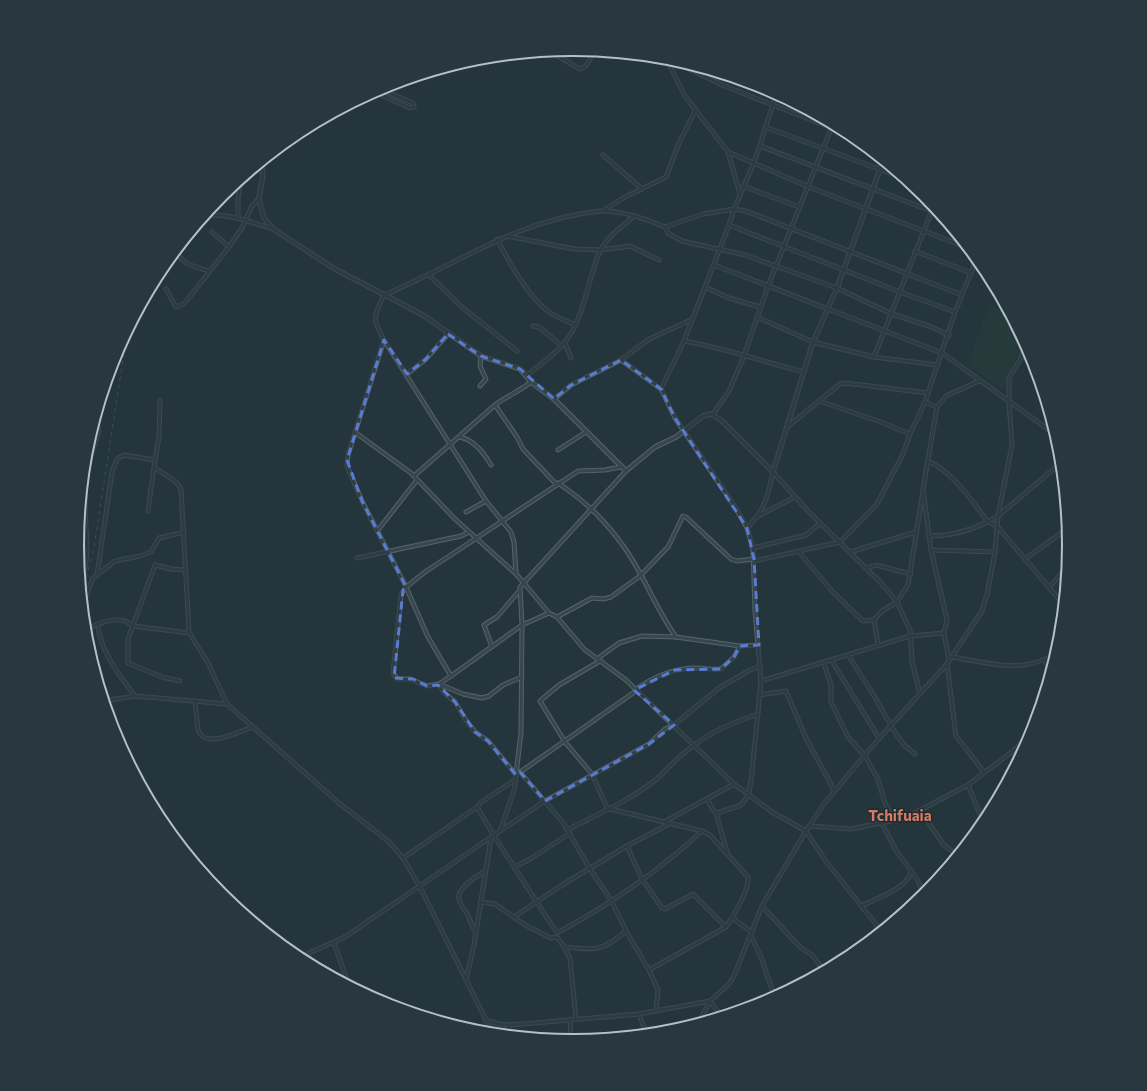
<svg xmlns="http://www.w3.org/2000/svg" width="1147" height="1091" font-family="Commissioner,sans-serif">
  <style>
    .green { fill: #29423d }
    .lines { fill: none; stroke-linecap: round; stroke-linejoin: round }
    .minor-casing { stroke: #56646b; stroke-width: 5 }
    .tertiary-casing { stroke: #56646b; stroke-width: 5.5 }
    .minor { stroke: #38464d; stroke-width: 3 }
    .tertiary { stroke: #38464d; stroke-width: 3.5 }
    .rail { stroke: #5a6b74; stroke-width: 1; stroke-dasharray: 4 4; stroke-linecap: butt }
    .marked { fill: none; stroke: #597cd2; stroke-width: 3; stroke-dasharray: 8 5; stroke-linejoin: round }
    .labels { text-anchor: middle; stroke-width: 3; stroke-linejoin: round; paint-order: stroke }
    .district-label { font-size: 15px; font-weight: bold; fill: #d37a64; stroke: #1d2b32 }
    .rim { fill: none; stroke: #b4c1c8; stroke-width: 2 }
  </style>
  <rect width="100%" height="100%" fill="#24353d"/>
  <polygon class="green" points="989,304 1009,312 1024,340 1003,389 968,365"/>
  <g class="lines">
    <defs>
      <g id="minor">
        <polyline points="549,51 580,69 586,66 595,51"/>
        <polyline points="665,58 727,87 855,137"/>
        <polyline points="667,60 685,96 728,152 740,194"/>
        <polyline points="707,77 716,72"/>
        <polyline points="374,92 410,108 414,107 413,103 380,89"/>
        <polyline points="765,127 906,179"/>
        <polyline points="760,146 942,215"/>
        <polyline points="728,152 809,187 968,248"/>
        <polyline points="603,155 642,189"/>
        <polyline points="743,186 799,207"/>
        <polyline points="603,211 623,198 666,177 679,143 696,109"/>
        <path d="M204 217C220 210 256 224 273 229"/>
        <polyline points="238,219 238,198 241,179"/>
        <polyline points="729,225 900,292 955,312"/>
        <polyline points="665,227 668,233 682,241 745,255 837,288 892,314 929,326 949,335"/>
        <polyline points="212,232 229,247"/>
        <polyline points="507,236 574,249 600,250 630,246 659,260"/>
        <path d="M497 239C509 262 528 297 550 313 558 318 567 321 576 325"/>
        <path d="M176 251C183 265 195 267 209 271"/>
        <polyline points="915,251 971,273"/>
        <polyline points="714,265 942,353 1056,435"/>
        <polyline points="429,275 463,308 517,351"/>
        <polyline points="705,287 729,298 760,307"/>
        <polyline points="166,289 176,307 184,304 229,247 242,228 252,206 259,198"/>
        <polyline points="757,317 813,342 874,357 934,205"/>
        <polyline points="533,326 539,327 562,346"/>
        <polyline points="384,340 348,455 347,466 362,501 406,587 428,637 451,676 522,625 549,613"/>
        <path d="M684 341C725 348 764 362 804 372"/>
        <polyline points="565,343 571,358"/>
        <polyline points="874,357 938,365"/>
        <polyline points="1021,358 1031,354"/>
        <polyline points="621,360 661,389"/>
        <polyline points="407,374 426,359 448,334"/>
        <path d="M527 375C542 363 560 351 570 335 586 309 588 278 600 251 607 237 623 225 635 216"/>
        <polyline points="480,386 486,379 480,366 481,356"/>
        <polyline points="554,399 571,385 621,360 649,339 691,320"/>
        <polyline points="160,401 159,436 154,467 176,482 181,489 189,632 208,663 227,704 339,803 388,841 403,858 420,887 493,1034"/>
        <polyline points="925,402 937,407 923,489 931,550 947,620 944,633 949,660"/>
        <polyline points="495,405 517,437 523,449 556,484"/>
        <polyline points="937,407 946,396 979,381"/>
        <polyline points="713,414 729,391 744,356 768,286 833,124"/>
        <polyline points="787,427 819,401"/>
        <polyline points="356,433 411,473 455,519 516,574"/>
        <polyline points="910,434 881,422 819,401 840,384 845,383 928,393"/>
        <path d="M459 437C473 439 484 453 491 465"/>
        <polyline points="558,450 586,432"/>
        <path d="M928 461C953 472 972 501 988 522L997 526 1064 605"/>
        <polyline points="773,472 808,511 881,583 897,602 910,630 912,661 920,694"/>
        <path d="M414 476 495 405C507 396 520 391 531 382"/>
        <path d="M558 483C586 502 604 519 624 547 644 575 656 609 676 637"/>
        <polyline points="148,511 154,467"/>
        <polyline points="466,512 486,501"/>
        <polyline points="758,516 795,497"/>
        <path d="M747 528C765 510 768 496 773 472"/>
        <polyline points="378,530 417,480"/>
        <path d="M930 536C954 536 978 528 998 516L1062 462"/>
        <polyline points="753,548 806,535 820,523"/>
        <polyline points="931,550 995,552"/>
        <polyline points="799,552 832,591 863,621 874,620"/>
        <polyline points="850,552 916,532"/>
        <polyline points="357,558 461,536 469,532"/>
        <polyline points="1025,559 1068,528"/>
        <polyline points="754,561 840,542 877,504 903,454 910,434 925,402 955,312 977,258"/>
        <polyline points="867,568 876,565 911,574"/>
        <polyline points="97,575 115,561 140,556 151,552 159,538 184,532"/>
        <path d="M81 582C92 555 84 525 85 497 85 474 91 453 99 431L98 428 94 425"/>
        <polyline points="1049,587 1068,567"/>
        <polyline points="83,604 93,578 97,575 112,472 117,459 124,455 154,460"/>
        <polyline points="557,617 592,598 603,599 611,597 640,576 668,547 683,516 686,517 731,559 737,561 754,559"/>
        <path d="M98 624C99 650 120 676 135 696"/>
        <path d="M85 630C100 623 120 613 133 626L189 633V632"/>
        <polyline points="878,645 874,620 882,611 897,602 908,585 923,491"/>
        <polyline points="492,647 484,625 497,617 520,590"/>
        <polyline points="848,655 873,694 894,731 905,746 915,754"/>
        <path d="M952 657C991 663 1022 675 1057 653"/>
        <polyline points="597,659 619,643 642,636 676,637 740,646 759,645"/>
        <polyline points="1045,660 1051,673"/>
        <polyline points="600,661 559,685 540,701 565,742 592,774 608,810"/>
        <polyline points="832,661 879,738"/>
        <polyline points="824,663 831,685 831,702 848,737 865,756 878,779 885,803 894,820"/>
        <polyline points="947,664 956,736 984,772"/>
        <polyline points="451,676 439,684 427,686 410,679 397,679 393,673 401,595 406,587 425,572 578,471 605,470 621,467"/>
        <polyline points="180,681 162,677 128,663 128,639 155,565 171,569 186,570"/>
        <polyline points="761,681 910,636 944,633"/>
        <polyline points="439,684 444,693 455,702 465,719 475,732 488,741 516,775 636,691"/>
        <polyline points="439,684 463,694 482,698 489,696 503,685 522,677"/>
        <path d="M635 690C653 677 673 668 696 668 704 668 713 670 721 669L734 657 740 646"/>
        <polyline points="759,695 786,691 806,738 834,790"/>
        <polyline points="104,701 135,696 227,704"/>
        <path d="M195 702 198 730C205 750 239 731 253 727"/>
        <polyline points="1018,747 1022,754"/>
        <polyline points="520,772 564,824 590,869 611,900 626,931 649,970 658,990 656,1010"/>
        <path d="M516 779 480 803 477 807 494 836 557 933C609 905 659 871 702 831"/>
        <polyline points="968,785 984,824"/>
        <path d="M707 799 713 810 717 813 739 806 742 804 749 794 752 772 761 681 755 611 753 548 747 528 737 510 675 418 661 389 684 341 729 225C735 203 746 183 754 162 763 139 768 116 777 94"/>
        <path d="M610 809 702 831 710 835 748 877C750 889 733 917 726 927L649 970"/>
        <polyline points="920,810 943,844 958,856"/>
        <polyline points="716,813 727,852"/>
        <polyline points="666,821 734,784"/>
        <polyline points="881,822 897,852 917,879 925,896"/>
        <polyline points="810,826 851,829 905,818 968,785 1018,747 1034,729"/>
        <path d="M567 830C598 814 631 800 658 778 663 774 666 769 671 765 698 738 722 726 758 714"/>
        <polyline points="500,831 545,801 649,744 665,729 674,725 719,688 750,670 760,666"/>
        <polyline points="627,846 642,879 662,908 665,909 693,894 726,927"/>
        <polyline points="403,858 477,807"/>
        <polyline points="514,867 527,861 569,834"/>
        <path d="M480 902 495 904 525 925 551 938 557 937 564 947C595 950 602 952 626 931"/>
        <polyline points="762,906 800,947 812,955 825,972"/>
        <path d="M861 906C874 900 910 887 911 871"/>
        <polyline points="514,917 562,885 627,846 669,824"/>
        <polyline points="732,918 752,932"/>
        <path d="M476 932C471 926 471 922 468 915 465 910 460 905 459 899 456 889 478 875 485 871"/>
        <path d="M882 932 825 860 806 831 772 812 734 784 626 680 584 649 557 617 549 613 523 582 516 574 514 542 511 532 486 501 384 340C372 318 373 318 384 295 458 264 518 219 601 211 620 210 647 219 665 227L703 214 734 209 746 211 962 295"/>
        <polyline points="751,936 761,957 775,998"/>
        <polyline points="334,943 349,986"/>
        <polyline points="564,947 570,958 576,1019"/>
        <polyline points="860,949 868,940 881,930"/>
        <polyline points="298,958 345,937 500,831 514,791 521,733 522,625 520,587 626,471"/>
        <polyline points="466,980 474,945 491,838"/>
        <polyline points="639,1014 647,1035"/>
        <polyline points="570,1019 571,1042"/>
        <polyline points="485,1020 499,1024 511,1025 639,1014 710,1001 722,1017"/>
        <polyline points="698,1024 710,1001 729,984 734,976 762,906 806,831 823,805 875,743 947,664 982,611 987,595 995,552 998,516 1012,445 1009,401 1009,378 1021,358 1026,343"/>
        <polyline points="500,1035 511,1025"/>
      </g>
      <polyline id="tertiary" points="261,163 263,175 259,198 260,204 264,218 273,229 335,269 423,315 481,356 520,369 531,382 554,399 626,471 655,447 676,437 703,416 711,414 721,420 773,472 813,342 837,288 883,161"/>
    </defs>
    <use href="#minor" class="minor-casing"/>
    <use href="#tertiary" class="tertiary-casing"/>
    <use href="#minor" class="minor"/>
    <use href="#tertiary" class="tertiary"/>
    <polyline class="rail" points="82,593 93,554 127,333"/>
  </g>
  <path d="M0 0H1147V1091H0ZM448 334 481 356 520 369 554 399 571 385 621 360 661 389 675 418 747 528 754 559 759 645 740 646 734 657 721 669 675 670 634 690 674 725 649 744 545 801 520 772 516 775 488 741 475 732 455 702 438 685 427 686 413 679 394 678 403 590 406 587 362 501 347 460 384 340 407 374 426 359Z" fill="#24353d" fill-opacity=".55" fill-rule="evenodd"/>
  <path class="marked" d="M448 334 481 356 520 369 554 399 571 385 621 360 661 389 675 418 747 528 754 559 759 645 740 646 734 657 721 669 675 670 634 690 674 725 649 744 545 801 520 772 516 775 488 741 475 732 455 702 438 685 427 686 413 679 394 678 403 590 406 587 362 501 347 460 384 340 407 374 426 359Z"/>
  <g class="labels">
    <g class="district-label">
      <text x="900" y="821">Tchifuaia</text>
    </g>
  </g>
  <path d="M0 0H1147V1091H0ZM84 545a489 489 0 1 1 978 0a489 489 0 1 1-978 0Z" fill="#29373e" fill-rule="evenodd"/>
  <path class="rim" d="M84 545a489 489 0 1 1 978 0a489 489 0 1 1-978 0Z"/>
</svg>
